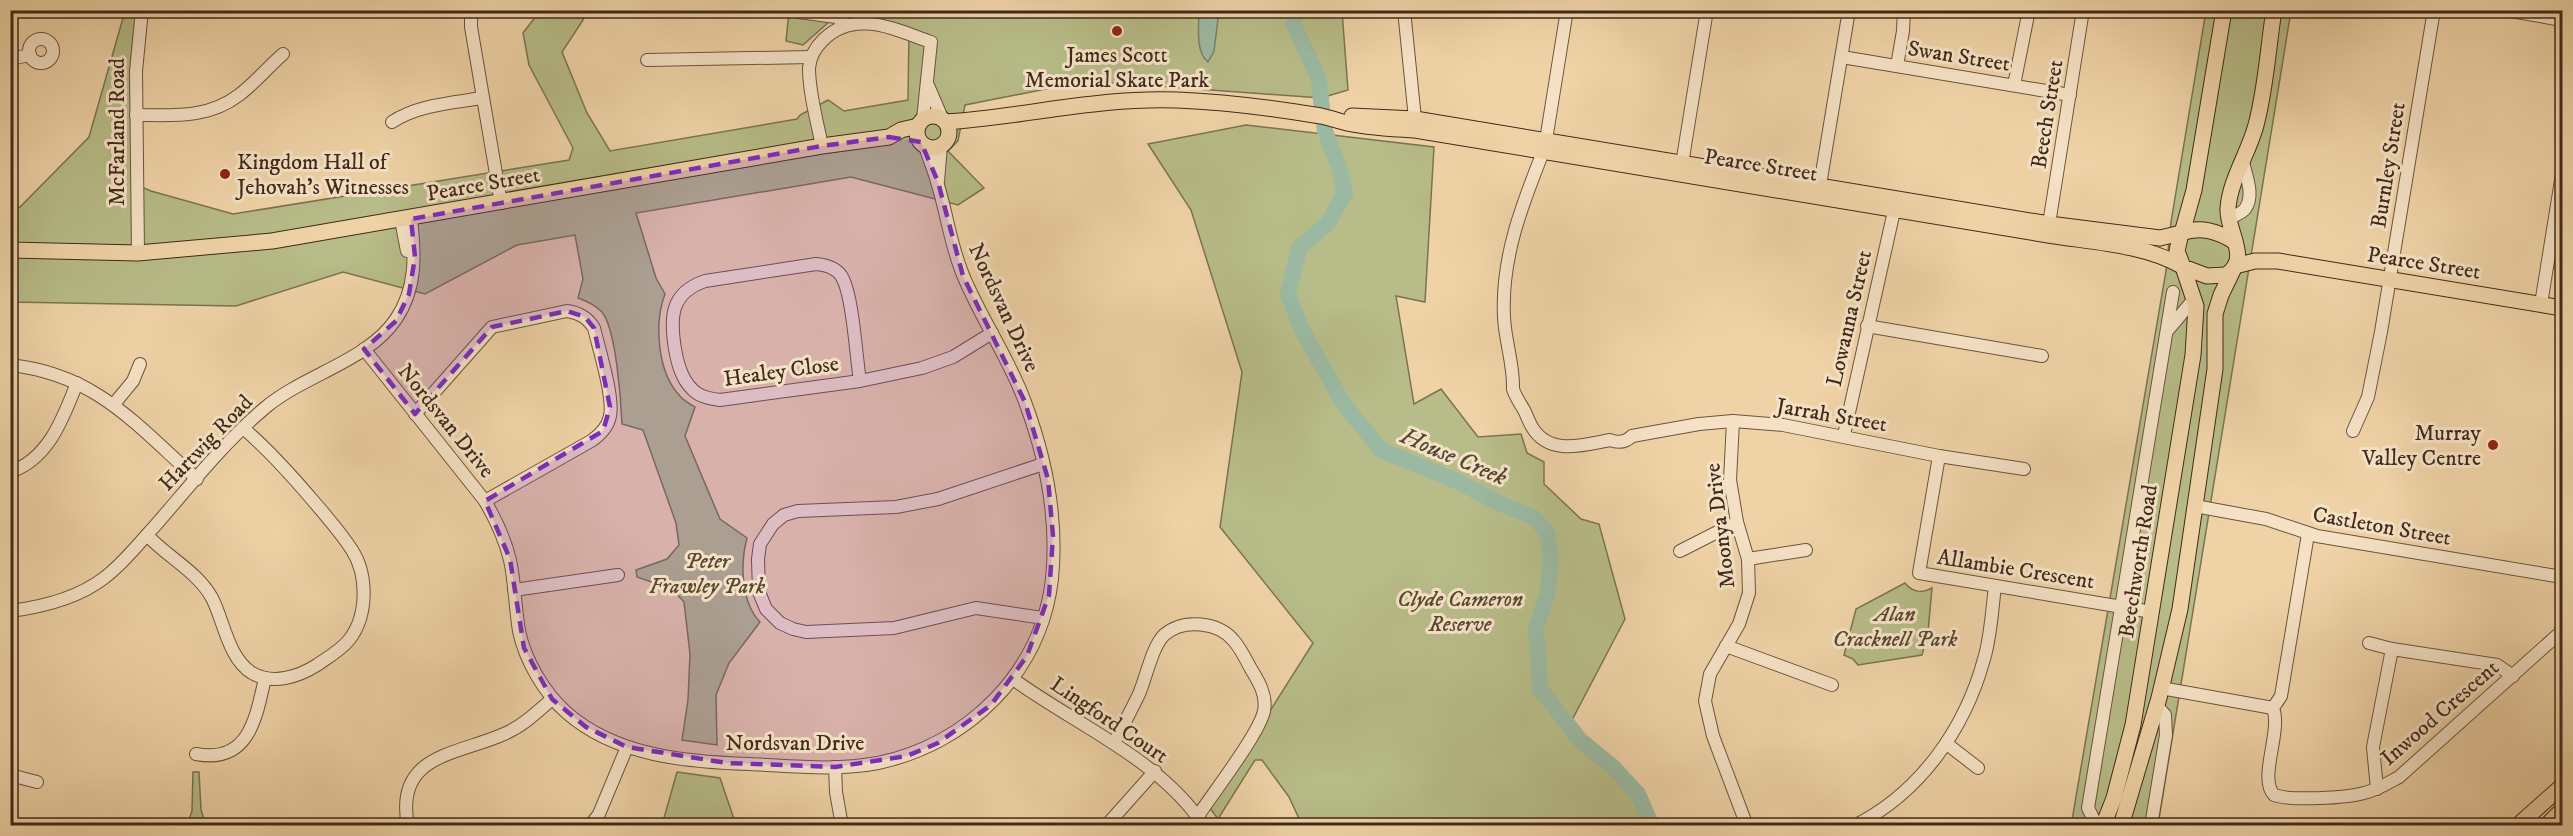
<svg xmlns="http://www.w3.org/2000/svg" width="2573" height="836" font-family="'IM FELL DW Pica',serif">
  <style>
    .green { fill: #b7bc88; stroke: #7c7351; stroke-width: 1.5 }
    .water { fill: #9bb9a2; stroke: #77806c; stroke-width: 1.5 }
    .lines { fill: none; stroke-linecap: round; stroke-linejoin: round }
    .river { stroke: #9bb9a2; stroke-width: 16 }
    .minor-casing { stroke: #6c543d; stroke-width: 14 }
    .major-casing { stroke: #402a1a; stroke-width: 17 }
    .minor { stroke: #f5e2c6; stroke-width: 12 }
    .major { stroke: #efd3a7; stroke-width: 15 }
    .marked { fill: #7b2cbf; fill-opacity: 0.2; stroke: #7b2cbf; stroke-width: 4.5; stroke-dasharray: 12 8; stroke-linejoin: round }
    .poi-dot { fill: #8f2418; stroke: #f5e2c6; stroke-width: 2 }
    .labels { text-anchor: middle; stroke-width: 6; stroke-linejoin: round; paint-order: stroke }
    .poi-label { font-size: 22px; fill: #402a1a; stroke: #f5e2c6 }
    .street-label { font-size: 22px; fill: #402a1a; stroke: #f5e2c6 }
    .park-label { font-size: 22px; font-style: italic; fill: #584730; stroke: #f5e2c6 }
    .water-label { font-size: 24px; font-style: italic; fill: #524735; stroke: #f5e2c6 }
  </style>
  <rect width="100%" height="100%" fill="#efd3a7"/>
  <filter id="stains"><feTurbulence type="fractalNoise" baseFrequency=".00333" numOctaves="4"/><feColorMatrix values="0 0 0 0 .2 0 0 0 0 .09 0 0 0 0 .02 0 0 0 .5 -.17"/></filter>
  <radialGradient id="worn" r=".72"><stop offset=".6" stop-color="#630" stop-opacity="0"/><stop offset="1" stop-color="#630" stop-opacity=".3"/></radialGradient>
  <g class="green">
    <path d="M125 11H136L132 48V183L151 191 233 214 569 160 573 148 529 65 523 33 540 11H585L583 20 562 52 587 113 610 151 797 119 800 115 828 100 844 111 908 100 909 30 830 21 803 45 786 41 789 12 787 11H1342L1348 90 1321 98 1115 83 1051 88 965 105 958 141 948 151 984 188 958 205 851 177 636 213 656 278 665 294C654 323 657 372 680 396 684 401 690 404 695 407L685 436 720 519 747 538C740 564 741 602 760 622L729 663 716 695 717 745 682 740 688 700 690 654 684 602 672 589 637 577 636 570 667 559 679 545 676 523 643 430 622 424C621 400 616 329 602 312 595 305 587 301 578 298L583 279 575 235 517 245 425 294 343 272 236 306 11 302V209L20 207 89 137Z"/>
    <polygon points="2206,11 2291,11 2158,825 2071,826 2166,271 2171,222"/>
    <path d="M1246 125 1434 147 1425 302 1396 296 1414 404 1441 389 1478 437 1521 434 1527 453 1544 462V484L1581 519 1599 524 1625 619 1571 722C1579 734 1587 747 1596 758 1614 780 1641 796 1648 825H1302L1289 797 1262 760H1255L1218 819 1209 807 1313 643 1220 527 1242 372 1191 210 1148 144Z"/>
    <path d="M1905 583C1912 592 1922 594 1932 588L1928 632 1922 655 1858 665 1853 659 1844 655 1856 609Z"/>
    <polygon points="193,772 199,772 201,810 206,825 187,825 192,811"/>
    <polygon points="677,772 720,778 734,819 747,825 662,825"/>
  </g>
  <path class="water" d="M1199 11H1219L1214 51 1208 62C1195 52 1199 25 1199 11Z"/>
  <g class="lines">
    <polyline class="river" points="1294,10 1294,25 1318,77 1325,131 1339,167 1345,193 1328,223 1299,248 1288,294 1302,330 1343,403 1381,450 1459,482 1494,501 1533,517 1547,532 1551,559 1547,595 1536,628 1540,689 1580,740 1613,767 1638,794 1652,826"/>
    <defs>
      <g id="minor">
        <polyline points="471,10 471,27 501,203"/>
        <polyline points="1404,10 1415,119"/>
        <polyline points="2505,10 2562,20"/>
        <polyline points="799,12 836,17 847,25"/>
        <circle cx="41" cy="51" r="12"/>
        <polyline points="1842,57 2070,95"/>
        <polyline points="10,59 30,55"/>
        <polyline points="647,60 811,57"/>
        <polyline points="1897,66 1903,31 1904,10"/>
        <polyline points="927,83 942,118"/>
        <polyline points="2014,85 2029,10"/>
        <path d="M136 115C172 115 208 119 239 95 255 83 268 67 283 54"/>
        <path d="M392 122C417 105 452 103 482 98"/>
        <polyline points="1546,140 1567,10"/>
        <path d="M822 146C817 121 809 93 809 68 810 56 815 48 823 40 855 8 896 30 931 42L923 119"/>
        <path d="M1543 152C1522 205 1501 258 1504 317 1505 341 1514 365 1513 389 1516 398 1520 403 1524 410 1527 416 1529 422 1532 427 1549 456 1583 445 1610 440 1618 443 1626 442 1632 436L1699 424 1733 421 1783 425 1939 456 2024 469"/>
        <polyline points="1682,164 1707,10"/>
        <polyline points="938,181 941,146"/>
        <polyline points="1820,185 1849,10"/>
        <path d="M2228 219C2233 216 2241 214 2245 209 2255 196 2246 176 2243 162"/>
        <polyline points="401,220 407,251"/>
        <polyline points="2049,224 2083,10"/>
        <polyline points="138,253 136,71 142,10"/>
        <polyline points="2541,304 2562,174"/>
        <polyline points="1867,326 2042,356"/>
        <polyline points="2168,330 2194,299"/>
        <path d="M364 349 485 501C496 520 505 539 510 560 515 583 515 607 519 631 525 660 544 693 567 713 616 756 687 762 749 764 791 766 836 771 878 763 968 744 1041 673 1052 579 1058 519 1046 458 1025 402 1009 358 981 319 963 275 950 244 947 213 937 182 934 169 928 158 925 145"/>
        <path d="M10 365C96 374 136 425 197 479"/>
        <path d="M860 381C856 356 853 299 843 279 838 268 827 265 816 264L705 281C670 293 670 318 675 349 678 366 683 384 698 394 705 398 712 399 720 400L860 381 922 368 953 357 992 333"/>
        <polyline points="114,404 133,381 140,364"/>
        <path d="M415 414 492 327 567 311C579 313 587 317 594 328 599 349 614 397 610 416 608 426 600 435 591 441L485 501"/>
        <polyline points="1733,421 1730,480 1737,522 1748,559 1749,593 1739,624 1710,674 1705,701 1713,736 1747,826"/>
        <polyline points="2353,431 2368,397 2381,332 2434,10"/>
        <polyline points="1844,435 1894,211"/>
        <polyline points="1939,456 1919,573 2152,612"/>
        <polyline points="1043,464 938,499 896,507 798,511 784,515 773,524 760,544 758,559 759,592 766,609 780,623 793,629 806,632 894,628 976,608 1043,618"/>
        <path d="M10 472C49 459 63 418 77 383"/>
        <polyline points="2195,506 2266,519 2317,536 2562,577"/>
        <path d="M2308 534 2281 696 2273 708C2282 732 2258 778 2274 795 2291 801 2346 798 2364 793 2377 790 2388 783 2399 777L2562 631"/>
        <path d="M147 535C167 557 197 571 212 598 224 621 228 658 252 673 273 685 298 677 317 665 327 658 341 650 349 640 368 616 368 575 352 550 341 533 328 518 315 503 293 477 269 450 243 428"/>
        <polyline points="1680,551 1737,522"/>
        <polyline points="1748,559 1806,550"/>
        <polyline points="514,590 618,575"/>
        <path d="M10 611C42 607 78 598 104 578 123 564 138 544 154 527 190 486 224 442 266 407 304 375 368 361 396 319 417 288 415 254 411 219"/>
        <polyline points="2369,643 2392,649"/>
        <polyline points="1726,646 1832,685"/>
        <path d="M1013 679C1076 725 1160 759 1204 826"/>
        <polyline points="2161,688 2273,708"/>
        <path d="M1114 743C1122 727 1131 711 1139 694 1146 678 1152 647 1164 635 1183 618 1219 622 1234 641 1241 649 1246 660 1251 669 1259 682 1267 695 1264 711 1259 734 1213 793 1198 816"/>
        <polyline points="1947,744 1978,768"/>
        <path d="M196 754C249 764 256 718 265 678"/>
        <polyline points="835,767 836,792 842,826"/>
        <polyline points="10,775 37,782"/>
        <polyline points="2377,789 2373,747 2392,649 2497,665 2513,676"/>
        <path d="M408 826C394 754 457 755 504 734 523 726 537 712 552 699"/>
        <polyline points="590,826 599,814 627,747"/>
        <polyline points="1106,826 1155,771"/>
        <path d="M1854 826C1920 793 1965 729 1984 659 1991 636 1992 610 1995 586"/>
        <polyline points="2097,826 2088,808 2173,292"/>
        <polyline points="2151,826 2166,735 2165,715 2157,706"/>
      </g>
      <g id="major">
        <circle cx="933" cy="132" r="16"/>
        <polyline points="1352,116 1415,119 2049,224 2160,238 2181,233"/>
        <path d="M946 122C1023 117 1099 97 1177 100 1225 102 1273 108 1321 116 1330 118 1339 121 1347 123 1370 128 1393 129 1415 130L2048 235C2091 242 2143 244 2182 266"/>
        <polyline points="2182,233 2194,190 2224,10"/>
        <path d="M2235 242C2217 231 2201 226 2181 233L2177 251 2183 267 2207 276 2226 275C2252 259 2226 231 2228 208 2230 180 2249 152 2256 125 2266 88 2268 48 2274 10"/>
        <polyline points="10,250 138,253 272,241 822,146 889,137 901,130 918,126"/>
        <polyline points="2235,266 2255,261 2278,261 2562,308"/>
        <polyline points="2103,826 2114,798 2133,725 2193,355 2196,306 2183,267"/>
        <polyline points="2121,826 2159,698 2180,609 2215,369 2215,314 2221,295 2234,268"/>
        <polyline points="2517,826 2562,786"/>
        <polyline points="2546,826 2562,810"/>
      </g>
    </defs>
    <use href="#minor" class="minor-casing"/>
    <use href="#major" class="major-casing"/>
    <use href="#minor" class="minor"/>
    <use href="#major" class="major"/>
  </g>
  <path class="marked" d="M889 137 921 142 938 182 963 276 1025 402 1048 479 1053 536 1049 595 1027 656 991 705 938 743 907 756 835 767 727 763 627 747 586 727 552 699 524 648 510 559 485 501 603 431 610 407 594 328 585 317 567 311 492 327 415 414 364 349 396 321 409 294 415 257 411 219 822 146Z"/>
  <g class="poi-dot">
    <circle cx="1117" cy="31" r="6"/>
    <circle cx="225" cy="174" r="6"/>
    <circle cx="2493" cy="445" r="6"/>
  </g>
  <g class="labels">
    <g class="poi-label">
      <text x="1117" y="62">James Scott<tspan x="1117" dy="25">Memorial Skate Park</tspan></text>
      <text x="237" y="169" text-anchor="start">Kingdom Hall of<tspan x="237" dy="25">Jehovah's Witnesses</tspan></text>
      <text x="2481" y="440" text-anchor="end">Murray<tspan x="2481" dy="25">Valley Centre</tspan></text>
    </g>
    <g class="street-label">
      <text transform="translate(1959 55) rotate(9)" y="8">Swan Street</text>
      <text transform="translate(2046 114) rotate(-81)" y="8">Beech Street</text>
      <text transform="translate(116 132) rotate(-90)" y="8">McFarland Road</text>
      <text transform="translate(1761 164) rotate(9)" y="8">Pearce Street</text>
      <text transform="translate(2387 165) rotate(-81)" y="8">Burnley Street</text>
      <text transform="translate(483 183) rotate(-10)" y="8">Pearce Street</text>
      <text transform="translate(2424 262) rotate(9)" y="8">Pearce Street</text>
      <text transform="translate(1005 307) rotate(65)" y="8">Nordsvan Drive</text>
      <text transform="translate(1848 318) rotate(-77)" y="8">Lowanna Street</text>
      <text transform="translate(781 370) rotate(-8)" y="8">Healey Close</text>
      <text transform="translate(1832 414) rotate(10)" y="8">Jarrah Street</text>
      <text transform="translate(447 420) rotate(51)" y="8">Nordsvan Drive</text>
      <text transform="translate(205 442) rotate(-46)" y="8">Hartwig Road</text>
      <text transform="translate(2382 525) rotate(10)" y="8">Castleton Street</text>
      <text transform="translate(1719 526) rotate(-97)" y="8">Moonya Drive</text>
      <text transform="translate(2137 561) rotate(-81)" y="8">Beechworth Road</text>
      <text transform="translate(2016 568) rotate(9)" y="8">Allambie Crescent</text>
      <text transform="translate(2439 712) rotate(-41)" y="8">Inwood Crescent</text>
      <text transform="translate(1110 719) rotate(34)" y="8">Lingford Court</text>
      <text x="795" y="750">Nordsvan Drive</text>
    </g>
    <g class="park-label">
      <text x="707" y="568">Peter<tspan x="707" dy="25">Frawley Park</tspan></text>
      <text x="1460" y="606">Clyde Cameron<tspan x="1460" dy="25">Reserve</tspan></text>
      <text x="1895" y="621">Alan<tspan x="1895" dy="25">Cracknell Park</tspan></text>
    </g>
    <g class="water-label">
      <text transform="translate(1454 456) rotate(23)" y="8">House Creek</text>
    </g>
  </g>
  <rect width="2573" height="836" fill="none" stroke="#efd3a7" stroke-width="36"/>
  <rect x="12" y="12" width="2549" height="812" fill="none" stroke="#402a1a" stroke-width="3"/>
  <rect x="18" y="18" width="2537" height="800" fill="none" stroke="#402a1a" stroke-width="1.5"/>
  <rect width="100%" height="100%" filter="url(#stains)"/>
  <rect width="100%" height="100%" fill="url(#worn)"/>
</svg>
